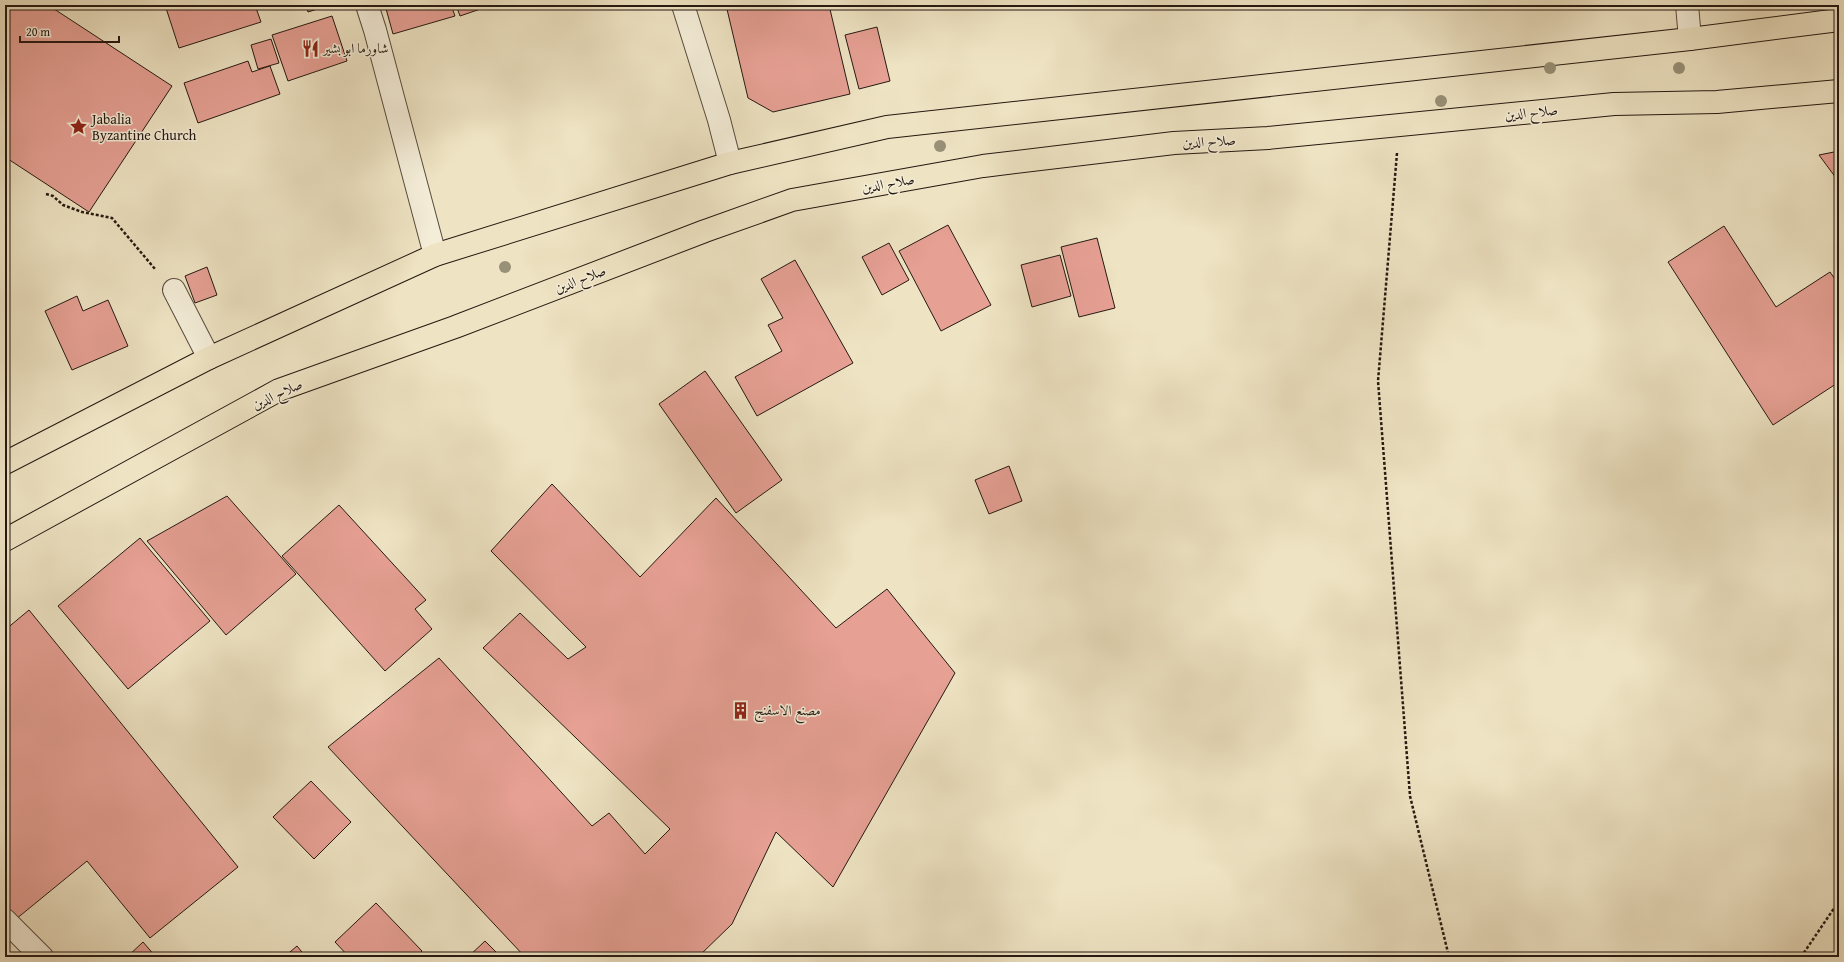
<svg xmlns="http://www.w3.org/2000/svg" width="1844" height="962" font-family="'Gentium Book Plus',Amiri,serif">
  <style>
    .building { fill: #e6a094; stroke: #251911 }
    .lines { fill: none; stroke-linecap: round; stroke-linejoin: round }
    .minor-casing { stroke: #574c3e; stroke-width: 24 }
    .highway-casing { stroke: #251911; stroke-width: 24 }
    .path { stroke: #251911; stroke-width: 2.5; stroke-dasharray: 3 2; stroke-linecap: butt }
    .minor { stroke: #f4edd8; stroke-width: 22 }
    .highway { stroke: #eee3c3; stroke-width: 22 }
    .tree { fill: #989077 }
    .labels { text-anchor: middle; stroke-width: 3; stroke-linejoin: round; paint-order: stroke }
    .poi-label { font-size: 14px; fill: #251911; stroke: #f4edd8; text-anchor: start }
    .street-label { font-size: 14px; fill: #251911; stroke: #f4edd8 }
  </style>
  <rect width="100%" height="100%" fill="#eee3c3"/>
  <filter id="stains"><feTurbulence type="fractalNoise" baseFrequency=".005" numOctaves="4"/><feColorMatrix values="0 0 0 0 .2 0 0 0 0 .09 0 0 0 0 .02 0 0 0 .5 -.17"/></filter>
  <radialGradient id="worn" r=".72"><stop offset=".6" stop-color="#630" stop-opacity="0"/><stop offset="1" stop-color="#630" stop-opacity=".3"/></radialGradient>
  <g class="building">
    <polygon points="5,5 48,5 172,86 89,212 5,157"/>
    <polygon points="165,5 255,5 261,22 179,48"/>
    <polygon points="306,5 330,5 308,12"/>
    <polygon points="385,5 451,5 455,16 393,34"/>
    <polygon points="456,5 492,5 460,16"/>
    <polygon points="726,5 829,5 850,94 773,112 748,98"/>
    <polygon points="332,16 347,61 288,81 272,35"/>
    <polygon points="877,27 890,81 859,89 845,35"/>
    <polygon points="271,39 279,63 258,69 251,45"/>
    <polygon points="248,61 252,72 270,66 280,94 198,123 184,83"/>
    <polygon points="1839,151 1839,182 1819,155"/>
    <polygon points="948,225 991,305 941,331 899,251"/>
    <polygon points="1724,226 1776,307 1830,272 1839,285 1839,382 1773,425 1668,262"/>
    <polygon points="1097,238 1115,308 1079,317 1061,247"/>
    <polygon points="889,243 909,280 882,295 862,257"/>
    <polygon points="1060,255 1071,296 1032,307 1021,265"/>
    <polygon points="795,260 853,363 757,416 735,377 782,351 768,325 783,318 761,279"/>
    <polygon points="207,267 217,295 195,303 185,276"/>
    <polygon points="77,296 83,311 108,300 128,346 72,370 45,311"/>
    <polygon points="705,371 782,480 736,513 659,404"/>
    <polygon points="1009,466 1022,501 989,514 975,480"/>
    <polygon points="552,484 640,577 716,498 836,628 887,589 955,673 833,887 776,832 732,924 698,957 525,957 328,747 439,658 592,826 609,813 645,854 670,829 483,648 520,613 568,659 586,647 491,551"/>
    <polygon points="227,496 296,574 226,635 147,541"/>
    <polygon points="339,505 426,600 415,609 432,629 385,671 282,556"/>
    <polygon points="140,538 210,621 128,689 58,606"/>
    <polygon points="29,610 238,867 150,938 87,861 10,924 5,918 5,630"/>
    <polygon points="311,781 351,822 314,859 273,817"/>
    <polygon points="376,903 422,951 416,957 349,957 335,942"/>
    <polygon points="485,941 501,957 468,957"/>
    <polygon points="143,942 156,957 127,957"/>
    <polygon points="297,946 306,957 284,957"/>
  </g>
  <g class="lines">
    <defs>
      <g id="minor">
        <polyline points="367,5 375,30 435,255"/>
        <polyline points="683,5 719,120 730,163"/>
        <polyline points="1687,5 1690,39"/>
        <polyline points="174,290 209,358"/>
        <polyline points="5,920 42,957"/>
      </g>
      <g id="highway">
        <polyline points="5,463 209,358 435,255 730,163 887,127 1690,39 1839,20"/>
        <polyline points="5,540 279,390 455,327 705,231 792,200 983,166 1174,143 1268,138 1614,104 1717,102 1839,91"/>
      </g>
    </defs>
    <use href="#minor" class="minor-casing"/>
    <use href="#highway" class="highway-casing"/>
    <g class="path">
      <polyline points="1397,153 1378,381 1410,796 1449,957"/>
      <polyline points="46,194 53,196 63,205 82,212 112,218 155,269"/>
      <polyline points="1801,957 1839,901"/>
    </g>
    <use href="#minor" class="minor"/>
    <use href="#highway" class="highway"/>
  </g>
  <g class="tree">
    <circle cx="1550" cy="68" r="6"/>
    <circle cx="1679" cy="68" r="6"/>
    <circle cx="1441" cy="101" r="6"/>
    <circle cx="940" cy="146" r="6"/>
    <circle cx="505" cy="267" r="6"/>
  </g>
  <defs>
    <symbol id="restaurant-bare" viewBox="-9 -9 18 18"><path d="M-5-6h1v4h1v-4h1v4h1v-4h1v5L-1.5 .5V6h-2V.5L-5-1ZM5-6V6H3V1.5H1.5Q1.5-4 5-6Z" fill="#8f2418" stroke="#f4edd8" stroke-width="2.5" paint-order="stroke"/></symbol>
    <symbol id="sight-bare" viewBox="-9 -9 18 18"><path d="M0-6L1.8-2.2L6-1.7L2.9 1.2L3.7 5.4L0 3.3L-3.7 5.4L-2.9 1.2L-6-1.7L-1.8-2.2Z" fill="#8f2418" stroke="#f4edd8" stroke-width="2.5" paint-order="stroke"/></symbol>
    <symbol id="building-bare" viewBox="-9 -9 18 18"><path d="M-4-6H4V6H1V3H-1V6H-4ZM-2.5-4.3h1.7v1.8h-1.7ZM.8-4.3h1.7v1.8H.8ZM-2.5-1h1.7V.8h-1.7ZM.8-1h1.7V.8H.8Z" fill="#8f2418" stroke="#f4edd8" stroke-width="2.5" paint-order="stroke"/></symbol>
  </defs>
  <g fill-rule="evenodd">
    <use href="#restaurant-bare" x="298" y="36" width="25" height="25"/>
    <use href="#sight-bare" x="66" y="114" width="25" height="25"/>
    <use href="#building-bare" x="728" y="698" width="25" height="25"/>
  </g>
  <g class="labels">
    <g class="poi-label">
      <text x="323" y="53">شاورما ابو بشير</text>
      <text x="92" y="124">Jabalia<tspan x="92" dy="16">Byzantine Church</tspan></text>
      <text x="754" y="715">مصنع الاسفنج</text>
    </g>
    <g class="street-label">
      <text transform="translate(1531 112) rotate(-6)" y="5">صلاح الدين</text>
      <text transform="translate(1209 141) rotate(-3)" y="5">صلاح الدين</text>
      <text transform="translate(888 183) rotate(-10)" y="5">صلاح الدين</text>
      <text transform="translate(580 279) rotate(-21)" y="5">صلاح الدين</text>
      <text transform="translate(277 394) rotate(-25)" y="5">صلاح الدين</text>
    </g>
  </g>
  <rect width="1844" height="962" fill="none" stroke="#eee3c3" stroke-width="20"/>
  <rect x="6" y="6" width="1832" height="950" fill="none" stroke="#251911" stroke-width="2"/>
  <rect x="10" y="10" width="1824" height="942" fill="none" stroke="#251911"/>
  <path d="M20 36v6h99v-6" fill="none" stroke="#251911" stroke-width="2"/>
  <text x="26" y="36" font-size="12" fill="#251911" stroke="#f4edd8" stroke-width="3" paint-order="stroke">20 m</text>
  <rect width="100%" height="100%" filter="url(#stains)"/>
  <rect width="100%" height="100%" fill="url(#worn)"/>
</svg>
